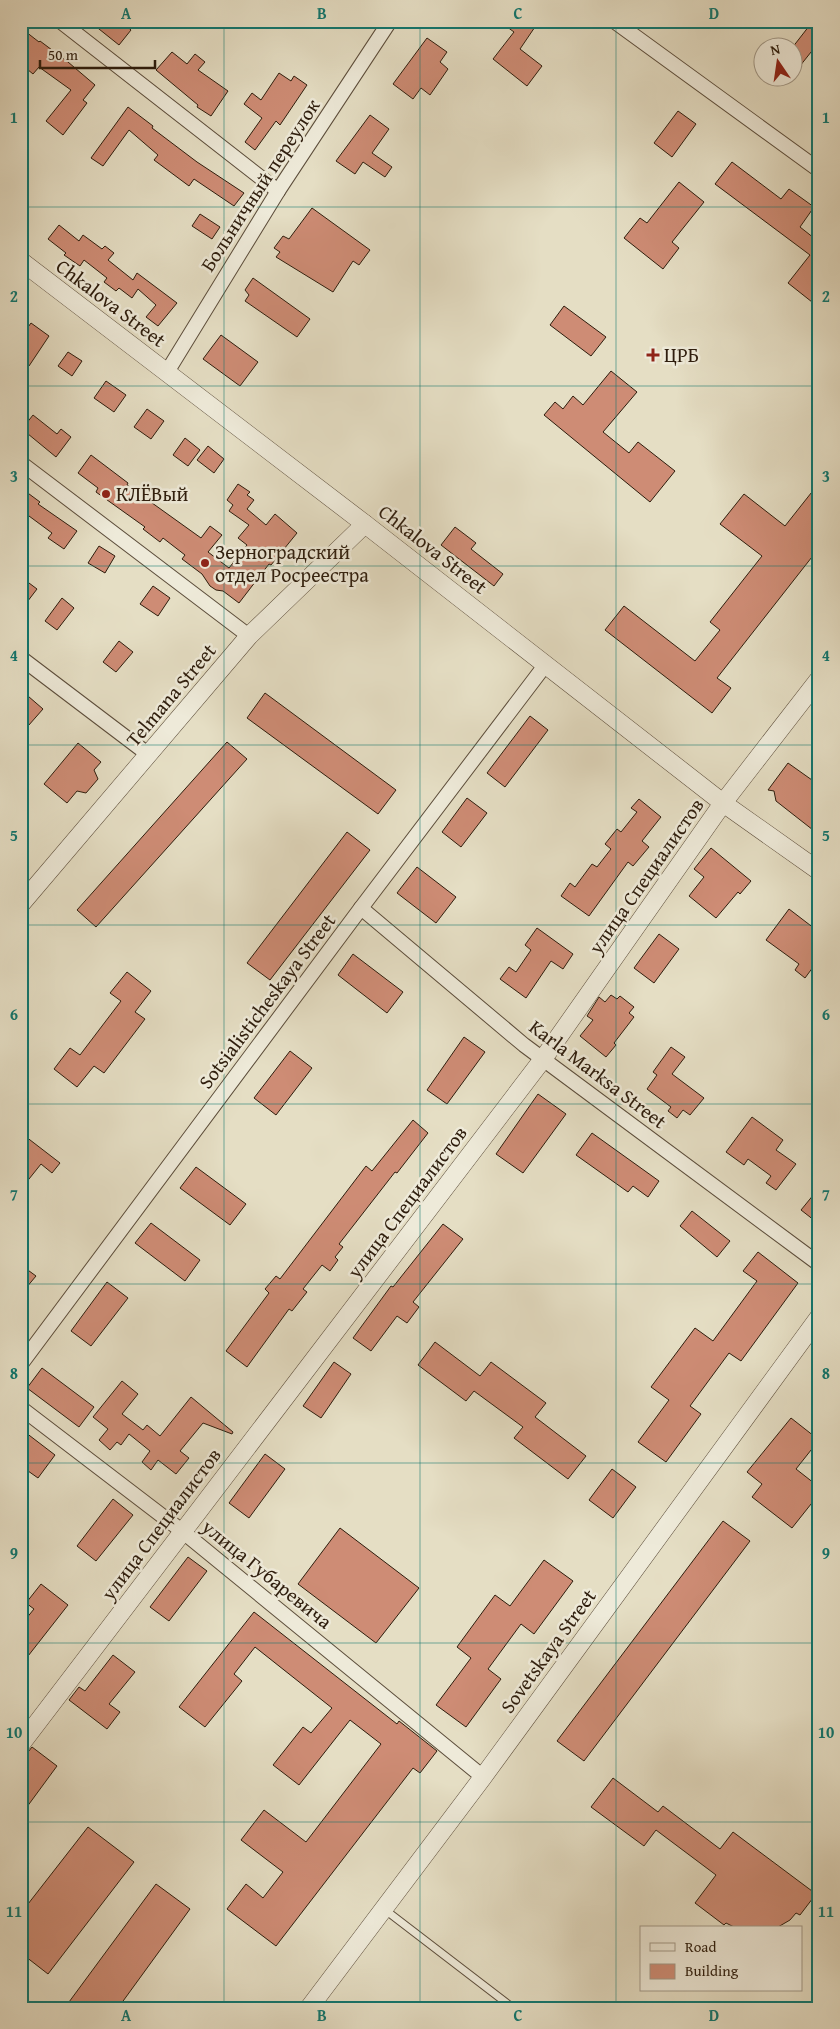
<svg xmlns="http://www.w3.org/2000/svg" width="840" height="2029" font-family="'Gentium Book Plus',serif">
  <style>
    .building { fill: #ce8c75; stroke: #2e1d0d }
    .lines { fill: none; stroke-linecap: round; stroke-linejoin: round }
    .service-casing { stroke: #5c4d3b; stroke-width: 9 }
    .minor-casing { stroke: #5c4d3b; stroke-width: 16 }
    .tertiary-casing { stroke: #5c4d3b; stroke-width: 19 }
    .service { stroke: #eeead9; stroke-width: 7 }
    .minor { stroke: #eeead9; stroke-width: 14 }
    .tertiary { stroke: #eeead9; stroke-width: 18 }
    .grid { fill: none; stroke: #0f766e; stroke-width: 1; stroke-opacity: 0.55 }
    .poi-dot { fill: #8f2418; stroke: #eeead9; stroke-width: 2 }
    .labels { text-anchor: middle; stroke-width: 5; stroke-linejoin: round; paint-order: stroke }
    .street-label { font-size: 20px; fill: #2e1d0d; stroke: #eeead9 }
    .poi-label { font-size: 20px; fill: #2e1d0d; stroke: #eeead9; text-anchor: start }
    .neatline { fill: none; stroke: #0f766e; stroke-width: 2 }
    .grid-label { font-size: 16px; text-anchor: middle; font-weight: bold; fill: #0f766e }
  </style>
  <rect width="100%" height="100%" fill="#e5dec4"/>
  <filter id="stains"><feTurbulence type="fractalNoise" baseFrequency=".004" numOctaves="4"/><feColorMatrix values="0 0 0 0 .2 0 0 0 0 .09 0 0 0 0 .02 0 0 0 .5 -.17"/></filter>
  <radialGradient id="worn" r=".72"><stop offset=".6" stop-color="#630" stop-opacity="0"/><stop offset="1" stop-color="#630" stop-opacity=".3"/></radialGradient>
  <g class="building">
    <polygon points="89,21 121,21 131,30 119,45"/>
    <polygon points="499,21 539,21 520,49 542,66 527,86 493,59 514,32"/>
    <polygon points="813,21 819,21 819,42 792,76 792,48"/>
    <polygon points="21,28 39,42 40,41 68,62 95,85 83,100 87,103 63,135 46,121 71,90 39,67 33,74 21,64"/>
    <polygon points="427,38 447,52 440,62 448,69 430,95 421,88 413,99 393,84"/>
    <polygon points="172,52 187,64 195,54 205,62 198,70 228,91 211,116 197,107 198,105 156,70"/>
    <polygon points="279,73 291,81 294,76 307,85 280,125 276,121 255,150 245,142 262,118 244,104 252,93 261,100"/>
    <polygon points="128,107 153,126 152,128 197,162 244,193 234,206 194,179 189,186 154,160 158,155 129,130 103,166 91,158"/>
    <polygon points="678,111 696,124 672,157 654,143"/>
    <polygon points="370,115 389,129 372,153 392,167 385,177 363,162 355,174 336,161"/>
    <polygon points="732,162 781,199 789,189 814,207 800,227 819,242 819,293 812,302 788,283 810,255 715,184"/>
    <polygon points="679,182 704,202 672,242 679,248 663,269 624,238 640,218 647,223"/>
    <polygon points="312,208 370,250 359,265 353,261 333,292 276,257 280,252 274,248 283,236 289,239"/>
    <polygon points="200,214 220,227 212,239 192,226"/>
    <polygon points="59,225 79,241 83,235 102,249 105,246 114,253 108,260 133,280 137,273 177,303 158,326 146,317 156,305 138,289 132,298 119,288 116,291 104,282 107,278 84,260 80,266 64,255 66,253 48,239"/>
    <polygon points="253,278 310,319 297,337 245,301 249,295 245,290"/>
    <polygon points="564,306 606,337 591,356 550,325"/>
    <polygon points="31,323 49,336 29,366 21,361 21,337"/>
    <polygon points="221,335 258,362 240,386 203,359"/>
    <polygon points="68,352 82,361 72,376 58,366"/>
    <polygon points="611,371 637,392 603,432 629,453 638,442 675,471 650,502 544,415 555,402 563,409 573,396 583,405"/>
    <polygon points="106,381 126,395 114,412 94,398"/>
    <polygon points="147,409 164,421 151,439 134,427"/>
    <polygon points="33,415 57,434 61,429 71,437 56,457 22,429"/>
    <polygon points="185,438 200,450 188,466 173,455"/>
    <polygon points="208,446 224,459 214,473 197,460"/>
    <polygon points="91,455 128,483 127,485 201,538 210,526 222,535 208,552 229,568 247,545 238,538 249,525 229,511 233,505 227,500 238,484 250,492 247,495 254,500 247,509 266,525 275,514 297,533 271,565 269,564 239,603 223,591 216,590 210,586 202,574 182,559 185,555 163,538 160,542 143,529 145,527 96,492 98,488 78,473"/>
    <polygon points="819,483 819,548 717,678 731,688 712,713 605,630 624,606 695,661 720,630 710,622 762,556 720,524 744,494 785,526"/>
    <polygon points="21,488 40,502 38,504 77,531 64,549 48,538 52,533 29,516 21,526"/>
    <polygon points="455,527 476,543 471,549 503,574 494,586 441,545"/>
    <polygon points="99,546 115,556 105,573 88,563"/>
    <polygon points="21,577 37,589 21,610"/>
    <polygon points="153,586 170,598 158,616 140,604"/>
    <polygon points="62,598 74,608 57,630 45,621"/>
    <polygon points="119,641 133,652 116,672 103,662"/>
    <polygon points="21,690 43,709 21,734"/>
    <polygon points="265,693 396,790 378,814 247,718"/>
    <polygon points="530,716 548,730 505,787 487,773"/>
    <polygon points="227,742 247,759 96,927 77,910"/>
    <polygon points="78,743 101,762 94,770 98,779 86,793 77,791 67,803 44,784"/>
    <polygon points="788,763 819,785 819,822 813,830 776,801 774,791 768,790"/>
    <polygon points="467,798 487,813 461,847 442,832"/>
    <polygon points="639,799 661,817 642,841 649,847 633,866 628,862 589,916 561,896 570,883 575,887 592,864 597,867 611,849 605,844 617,829 621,832 637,812 631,808"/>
    <polygon points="347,832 370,850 270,980 247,963"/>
    <polygon points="711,848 751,881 740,894 738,892 716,918 689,896 704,877 694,869"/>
    <polygon points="417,867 456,897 436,923 397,893"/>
    <polygon points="789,909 819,932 819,959 805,978 795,970 799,964 766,940"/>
    <polygon points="537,928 573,954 563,969 551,961 526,998 500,979 509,967 516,972 531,950 525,945"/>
    <polygon points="659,934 679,949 654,983 634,968"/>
    <polygon points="353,954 403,992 387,1013 338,975"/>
    <polygon points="127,972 151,991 135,1012 145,1019 104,1073 94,1066 77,1087 54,1069 70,1048 80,1055 121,1001 110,993"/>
    <polygon points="611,995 617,999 620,996 634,1007 629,1013 634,1017 614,1043 616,1045 606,1057 580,1036 593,1020 587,1016 599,997 605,1002"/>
    <polygon points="464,1037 485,1052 447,1104 427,1090"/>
    <polygon points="671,1047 685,1057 672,1074 704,1098 690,1115 683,1110 677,1118 668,1111 671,1107 647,1089 657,1075 653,1072"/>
    <polygon points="290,1051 312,1068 276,1115 254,1098"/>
    <polygon points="538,1094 566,1114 523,1173 496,1154"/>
    <polygon points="752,1117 783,1140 776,1150 796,1164 776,1190 766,1183 771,1176 748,1159 744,1165 726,1152"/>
    <polygon points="413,1120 428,1133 397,1173 395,1172 339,1244 343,1247 335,1257 338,1260 330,1271 322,1265 303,1289 307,1292 292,1311 289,1309 247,1367 226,1351 269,1293 265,1289 276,1276 280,1279 366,1166 372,1171"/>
    <polygon points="21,1133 60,1163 52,1173 41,1164 21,1189"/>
    <polygon points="592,1133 659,1181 648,1197 633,1186 628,1192 576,1155"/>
    <polygon points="196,1167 246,1204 230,1225 180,1188"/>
    <polygon points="819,1188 819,1224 801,1210"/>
    <polygon points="692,1211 730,1241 717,1257 680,1226"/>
    <polygon points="151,1223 200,1260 185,1281 135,1243"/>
    <polygon points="443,1224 463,1239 413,1302 419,1307 407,1323 397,1316 371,1351 353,1338 391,1286 393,1287"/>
    <polygon points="758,1252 798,1283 741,1361 729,1353 690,1406 701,1414 666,1462 638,1442 669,1400 651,1387 695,1328 713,1341 757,1281 743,1271"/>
    <polygon points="21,1265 36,1276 21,1294"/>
    <polygon points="107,1282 128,1298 91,1346 71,1331"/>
    <polygon points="435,1342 480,1376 491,1362 546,1403 535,1417 586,1456 568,1479 514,1438 523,1427 474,1391 466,1401 418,1365"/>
    <polygon points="334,1362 351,1374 321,1418 303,1406"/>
    <polygon points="42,1368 94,1407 79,1427 27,1388"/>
    <polygon points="122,1381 138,1394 122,1414 143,1430 147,1425 160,1436 191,1397 233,1432 232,1434 203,1423 180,1451 189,1458 176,1474 158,1460 151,1470 142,1462 150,1451 129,1434 121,1445 117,1442 110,1450 99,1440 108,1429 93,1417"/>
    <polygon points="791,1418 819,1440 796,1469 819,1487 819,1494 792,1528 752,1497 762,1484 747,1472"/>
    <polygon points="21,1429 55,1455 38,1478 21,1466"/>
    <polygon points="265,1454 285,1469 249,1518 229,1503"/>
    <polygon points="612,1469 636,1487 613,1518 589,1500"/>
    <polygon points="113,1499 133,1515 96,1561 77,1546"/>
    <polygon points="723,1521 750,1541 584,1761 557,1741"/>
    <polygon points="340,1528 419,1588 376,1643 298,1584"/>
    <polygon points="188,1557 207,1571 169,1621 150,1607"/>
    <polygon points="544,1560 573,1581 534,1634 521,1624 488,1669 501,1679 466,1727 436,1705 471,1658 457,1647 495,1595 510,1606"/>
    <polygon points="41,1584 68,1605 21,1665 21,1625 34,1609 26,1603"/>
    <polygon points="254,1612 397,1724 399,1721 437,1751 420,1773 413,1768 276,1946 227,1909 246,1884 263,1898 283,1872 241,1840 264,1810 306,1842 381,1744 350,1720 299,1785 273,1765 303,1727 311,1733 332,1708 255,1647 234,1674 242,1681 205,1727 179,1707"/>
    <polygon points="113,1655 135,1672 109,1704 120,1712 107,1729 69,1700 79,1687 85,1691"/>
    <polygon points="32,1747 57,1766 21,1815 21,1761"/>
    <polygon points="613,1778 658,1812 663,1806 720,1849 733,1832 816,1894 800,1915 796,1913 790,1920 778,1927 736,1928 726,1923 724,1925 695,1903 716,1875 656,1830 644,1846 591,1807"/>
    <polygon points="88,1827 134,1862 48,1974 21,1953 21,1913"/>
    <polygon points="156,1884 190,1909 118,2008 77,2008 69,2002"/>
  </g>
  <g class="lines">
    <defs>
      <polyline id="service" points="384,1909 513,2008"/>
      <g id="minor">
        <polyline points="60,21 278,191"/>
        <polyline points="614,21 819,170"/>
        <polyline points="167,372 278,191 390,21"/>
        <polyline points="21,463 249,636"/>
        <polyline points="21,658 149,755"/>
        <polyline points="361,908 524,1045 819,1264"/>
        <polyline points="21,1364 361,908 546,664"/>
        <polyline points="21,1408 182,1531 483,1777"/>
      </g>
      <g id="tertiary">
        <polyline points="21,261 365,524 723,803 819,871"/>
        <polyline points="21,904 249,636 365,524"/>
        <polyline points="21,1744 543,1059 723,803 819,679"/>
        <polyline points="309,2008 483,1777 819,1317"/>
      </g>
    </defs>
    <use href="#service" class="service-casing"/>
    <use href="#minor" class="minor-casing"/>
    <use href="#tertiary" class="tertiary-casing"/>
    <use href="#service" class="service"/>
    <use href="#minor" class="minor"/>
    <use href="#tertiary" class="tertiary"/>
  </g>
  <path class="grid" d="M224 21V2008M420 21V2008M616 21V2008M21 207H819M21 386H819M21 566H819M21 745H819M21 925H819M21 1104H819M21 1284H819M21 1463H819M21 1643H819M21 1822H819"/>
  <g class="poi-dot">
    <path d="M650.5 347.5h5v5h5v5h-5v5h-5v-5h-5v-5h5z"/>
    <circle cx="106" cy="494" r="5"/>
    <circle cx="205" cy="563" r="5"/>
  </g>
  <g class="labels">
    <g class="street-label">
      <text transform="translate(260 185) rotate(-57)" y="7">Больничный переулок</text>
      <text transform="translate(111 303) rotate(37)" y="7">Chkalova Street</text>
      <text transform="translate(433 549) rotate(38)" y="7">Chkalova Street</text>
      <text transform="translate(171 695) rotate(-50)" y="7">Telmana Street</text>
      <text transform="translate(646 876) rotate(-55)" y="7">улица Специалистов</text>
      <text transform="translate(267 1001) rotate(-53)" y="7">Sotsialisticheskaya Street</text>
      <text transform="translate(598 1074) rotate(37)" y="7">Karla Marksa Street</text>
      <text transform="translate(407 1202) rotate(-53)" y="7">улица Специалистов</text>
      <text transform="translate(161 1524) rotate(-53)" y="7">улица Специалистов</text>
      <text transform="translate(267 1574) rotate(39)" y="7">улица Губаревича</text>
      <text transform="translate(548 1651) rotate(-54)" y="7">Sovetskaya Street</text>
    </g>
    <g class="poi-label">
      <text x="664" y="362">ЦРБ</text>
      <text x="116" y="501">КЛЁВый</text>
      <text x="215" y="559">Зерноградский<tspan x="215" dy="23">отдел Росреестра</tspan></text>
    </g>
  </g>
  <rect width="840" height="2029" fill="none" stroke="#e5dec4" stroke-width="55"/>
  <rect x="640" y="1926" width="162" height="65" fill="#eeead9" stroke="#a19887"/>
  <rect x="650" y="1943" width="25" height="8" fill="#eeead9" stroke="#a19887"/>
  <text x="685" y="1952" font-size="15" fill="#2e1d0d">Road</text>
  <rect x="650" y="1964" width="25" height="15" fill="#ce8c75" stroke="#a19887"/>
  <text x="685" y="1976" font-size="15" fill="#2e1d0d">Building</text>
  <g transform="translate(778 62) rotate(347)"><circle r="24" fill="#eeead9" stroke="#a19887"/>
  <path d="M0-4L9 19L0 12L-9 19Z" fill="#8f2418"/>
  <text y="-8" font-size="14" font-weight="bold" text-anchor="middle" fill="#2e1d0d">N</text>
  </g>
  <path d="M40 60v8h115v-8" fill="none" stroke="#2e1d0d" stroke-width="2.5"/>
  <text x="48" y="60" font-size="15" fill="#2e1d0d" stroke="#eeead9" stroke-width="4" paint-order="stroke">50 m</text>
  <rect x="28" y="28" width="784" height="1974" class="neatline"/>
  <g class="grid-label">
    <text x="126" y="19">A</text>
    <text x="322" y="19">B</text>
    <text x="518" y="19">C</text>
    <text x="714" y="19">D</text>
    <text x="14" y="123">1</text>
    <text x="826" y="123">1</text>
    <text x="14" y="302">2</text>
    <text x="826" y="302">2</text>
    <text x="14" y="482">3</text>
    <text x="826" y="482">3</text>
    <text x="14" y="661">4</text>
    <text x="826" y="661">4</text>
    <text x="14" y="841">5</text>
    <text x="826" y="841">5</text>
    <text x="14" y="1020">6</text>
    <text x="826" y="1020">6</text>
    <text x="14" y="1200">7</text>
    <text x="826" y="1200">7</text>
    <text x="14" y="1379">8</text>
    <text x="826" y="1379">8</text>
    <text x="14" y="1559">9</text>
    <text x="826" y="1559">9</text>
    <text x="14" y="1738">10</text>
    <text x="826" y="1738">10</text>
    <text x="14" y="1917">11</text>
    <text x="826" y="1917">11</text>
    <text x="126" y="2021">A</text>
    <text x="322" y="2021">B</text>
    <text x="518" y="2021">C</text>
    <text x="714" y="2021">D</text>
  </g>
  <rect width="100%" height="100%" filter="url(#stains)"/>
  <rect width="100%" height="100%" fill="url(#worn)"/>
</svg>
